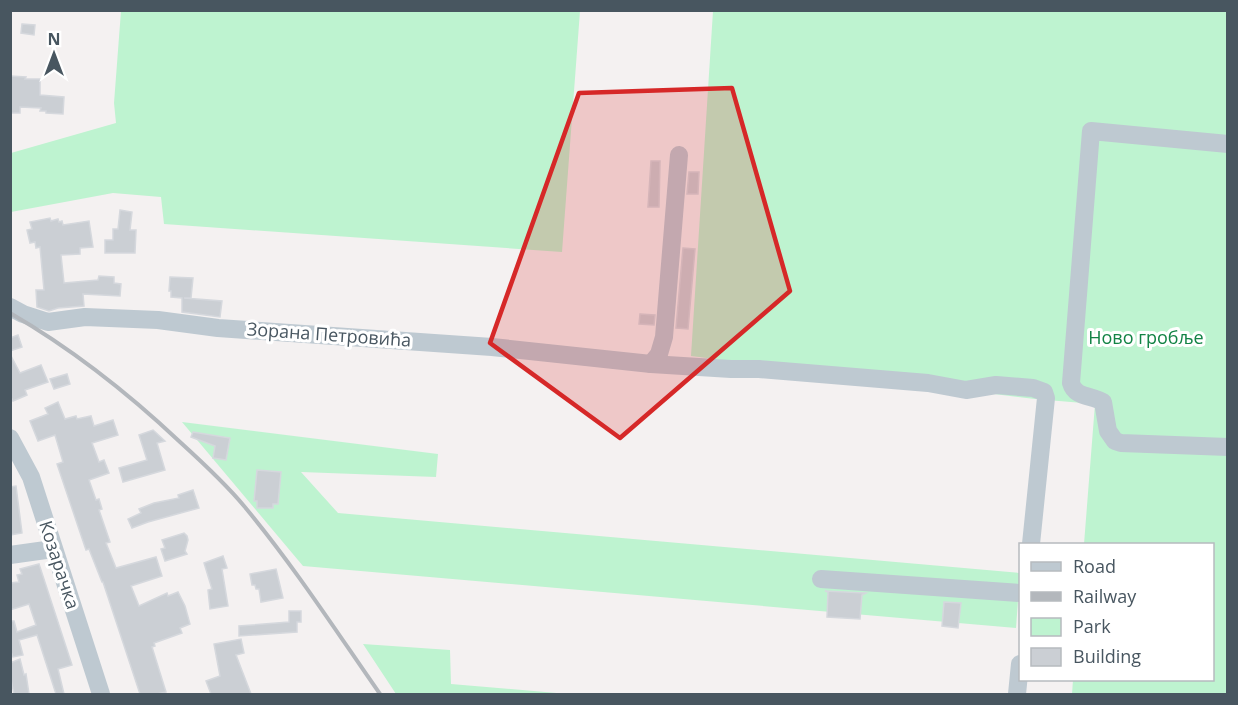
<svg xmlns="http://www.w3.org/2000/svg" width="1238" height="705" font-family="'Open Sans',sans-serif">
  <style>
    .green { fill: #bef3d0 }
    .building { fill: #cbcfd4; stroke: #d5d8dd; stroke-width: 1.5 }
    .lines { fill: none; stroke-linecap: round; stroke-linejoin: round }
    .minor { stroke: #bec9d1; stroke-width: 18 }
    .rail { stroke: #b3b7bc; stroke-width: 4 }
    .marked { fill: #d62828; fill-opacity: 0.2; stroke: #d62828; stroke-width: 4.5; stroke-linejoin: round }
    .labels { text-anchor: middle; stroke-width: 6; stroke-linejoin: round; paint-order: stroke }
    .street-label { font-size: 18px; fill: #485660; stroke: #fff }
    .park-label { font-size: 18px; fill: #128345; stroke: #fff }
  </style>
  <rect width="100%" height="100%" fill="#f4f1f1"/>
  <g class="green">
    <polygon points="121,11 580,11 562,252 164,224 161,197 113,193 11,212 11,153 116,123 114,103"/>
    <polygon points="713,11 1227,11 1227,694 1072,694 1073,680 1212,680 1212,544 1084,544 1095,404 1035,399 691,356"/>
    <polygon points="182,422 438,454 436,477 301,472 338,513 1020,573 1016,628 303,566"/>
    <polygon points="363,644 450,650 451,684 568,694 396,694"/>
  </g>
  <g class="building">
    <polygon points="22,24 35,25 34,35 21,33"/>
    <polygon points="10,76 26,77 25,79 40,79 40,95 64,97 63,114 46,113 46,111 40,111 41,108 20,107 20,113 10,113"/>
    <polygon points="651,161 660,161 659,207 648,207"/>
    <polygon points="689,172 699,172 698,194 687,194"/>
    <polygon points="120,210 132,212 130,230 136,230 135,253 105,253 105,240 113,240 113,229 118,229"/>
    <polygon points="50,218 51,221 58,219 59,222 62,221 63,225 89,221 93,247 80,248 80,254 61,255 64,283 98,280 99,276 114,277 114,283 121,284 120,296 83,294 84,306 58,308 49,311 37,307 36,290 44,290 40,247 36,248 35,242 30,243 27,230 32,229 30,222"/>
    <polygon points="683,248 695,249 688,329 676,328"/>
    <polygon points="170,277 193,278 191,298 184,298 222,301 220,317 182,312 182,298 171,297 171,291 169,291"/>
    <polygon points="640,314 655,315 654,325 639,324"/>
    <polygon points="18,335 22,347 10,351 10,338"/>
    <polygon points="10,354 20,373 41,365 48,382 25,390 27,395 13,401 10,395"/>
    <polygon points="67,374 70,384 54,389 50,379"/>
    <polygon points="58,402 65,419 76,416 77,419 91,416 94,426 113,420 118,435 92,443 99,462 104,460 109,473 89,480 96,500 99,499 102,509 99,510 110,542 106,543 116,568 156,557 162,576 131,586 139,606 167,593 168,596 178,592 185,606 190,624 180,628 182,633 154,643 155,646 152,647 166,692 157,694 140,694 103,582 102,582 89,549 86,550 57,464 63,462 55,435 38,441 30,421 48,414 45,408"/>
    <polygon points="153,430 165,441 157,443 165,470 123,482 119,468 147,460 139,435"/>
    <polygon points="193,432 230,438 226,460 213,458 215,446 191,437"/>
    <polygon points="257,470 281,472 278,504 273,504 273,508 257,508 257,501 254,501"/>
    <polygon points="16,486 22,533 10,535 10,487"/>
    <polygon points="193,490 199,508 148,522 132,528 128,519 141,513 139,509 154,503 179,498 178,495"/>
    <polygon points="184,533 187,536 188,540 185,551 187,554 165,561 161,549 165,548 162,540"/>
    <polygon points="223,556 227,568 222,569 228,606 210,609 208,590 212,589 204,563"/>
    <polygon points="39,564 72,665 58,669 64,694 56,694 37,635 19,640 23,655 13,657 10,649 10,621 14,621 17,632 36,625 29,604 10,610 10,583 19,582 17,575 22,574 20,569"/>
    <polygon points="276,569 283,598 261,602 259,589 256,589 255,585 252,585 250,574"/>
    <polygon points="825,591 866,593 862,595 860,619 827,617 828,592"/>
    <polygon points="944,602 961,603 958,628 942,626"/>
    <polygon points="289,611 301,611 301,622 297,622 297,632 239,636 239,626 289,622"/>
    <polygon points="241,639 244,653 236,655 251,694 211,694 206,681 220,676 214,644"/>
    <polygon points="20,659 24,675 26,674 29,694 14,694 10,675 10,663"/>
  </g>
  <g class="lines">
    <g class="minor">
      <path d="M1228 144 1091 131 1071 383C1075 398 1092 395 1103 402L1108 431 1115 441 1121 443 1228 447"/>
      <polyline points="10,307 23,314 48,322 85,317 158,320 218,328 492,347 651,364 731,369 759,369 928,383 966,390 996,385 1033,388 1044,392 1046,398 1031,544"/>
      <polyline points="651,364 659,354 664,337 679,155"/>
      <polyline points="10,438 31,477 101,694"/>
      <polyline points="10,555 53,549"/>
      <polyline points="821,579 1020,593"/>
      <polyline points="1017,694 1020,664"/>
    </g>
    <path class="rail" d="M10 313C74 350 127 392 180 442 202 462 225 483 244 506 294 566 336 631 380 694"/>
  </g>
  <path class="marked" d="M732 88 790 291 620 438 490 343 579 93Z"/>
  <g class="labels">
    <g class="street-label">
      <text transform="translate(329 335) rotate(4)" y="6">Зорана Петровића</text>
      <text transform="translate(59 565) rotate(72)" y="6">Козарачка</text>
    </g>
    <g class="park-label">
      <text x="1146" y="344">Ново гробље</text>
    </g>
  </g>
  <rect width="1238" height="705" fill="none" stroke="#485660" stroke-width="24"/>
  <rect x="1019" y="543" width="195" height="138" fill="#ffffff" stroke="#b6bbbf" stroke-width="1.5"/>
  <rect x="1031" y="562" width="30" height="9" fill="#bec9d1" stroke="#b6bbbf" stroke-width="1.5"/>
  <text x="1073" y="573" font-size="18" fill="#485660">Road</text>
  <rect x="1031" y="592" width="30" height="9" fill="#b3b7bc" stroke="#b6bbbf" stroke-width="1.5"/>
  <text x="1073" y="603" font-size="18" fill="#485660">Railway</text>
  <rect x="1031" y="618" width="30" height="18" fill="#bef3d0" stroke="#b6bbbf" stroke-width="1.5"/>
  <text x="1073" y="633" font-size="18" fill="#485660">Park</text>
  <rect x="1031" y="648" width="30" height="18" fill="#cbcfd4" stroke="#b6bbbf" stroke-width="1.5"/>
  <text x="1073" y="663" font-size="18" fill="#485660">Building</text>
  <g transform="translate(54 54)" stroke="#ffffff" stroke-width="4.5" paint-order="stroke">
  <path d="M0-4.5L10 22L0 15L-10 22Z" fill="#485660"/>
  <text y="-9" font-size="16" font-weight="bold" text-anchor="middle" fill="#485660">N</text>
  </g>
</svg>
